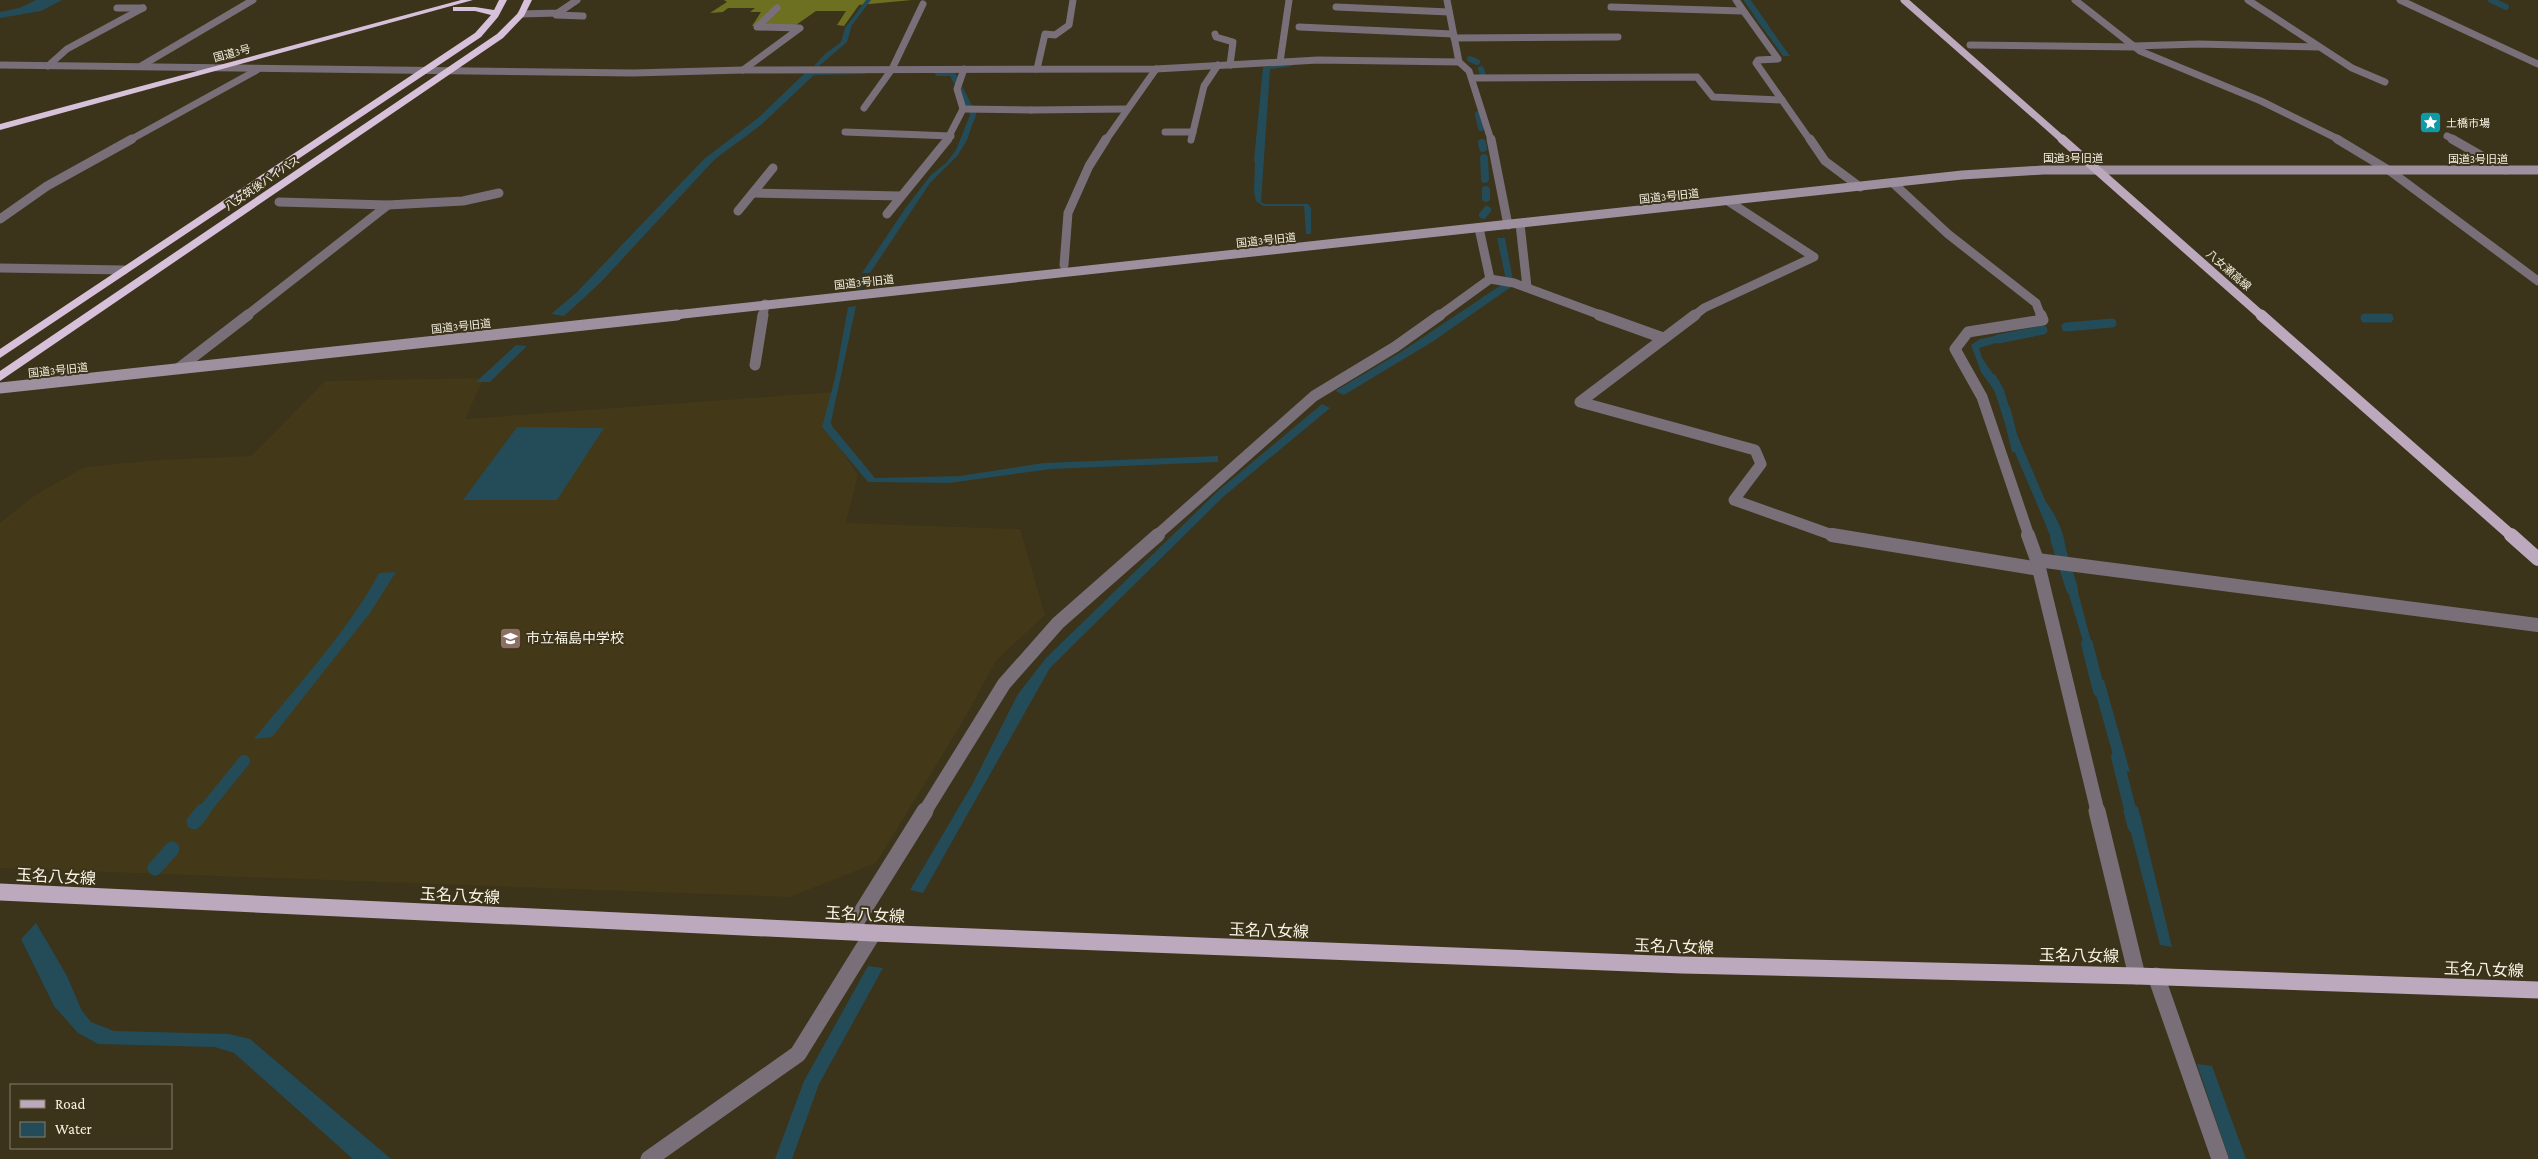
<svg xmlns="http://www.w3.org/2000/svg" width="2538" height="1159" font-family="'Crimson Pro','Noto Sans JP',serif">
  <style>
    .built { fill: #433817 }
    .forest { fill: #6d7021 }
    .water { fill: #234c58 }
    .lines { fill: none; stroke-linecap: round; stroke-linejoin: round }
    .stream-far4 { stroke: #234c58; stroke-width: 6 }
    .stream-far3 { stroke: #234c58; stroke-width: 8 }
    .stream-far2 { stroke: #234c58; stroke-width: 9 }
    .stream-far1 { stroke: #234c58; stroke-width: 12 }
    .stream { stroke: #234c58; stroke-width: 15 }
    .lane-far4 { stroke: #786f79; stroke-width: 7 }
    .lane-far3 { stroke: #786f79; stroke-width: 9 }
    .lane-far2 { stroke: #786f79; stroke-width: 11 }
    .lane-far1 { stroke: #786f79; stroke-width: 14 }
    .lane { stroke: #786f79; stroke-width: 17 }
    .street-far4 { stroke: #786f79; stroke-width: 7 }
    .street-far3 { stroke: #786f79; stroke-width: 9 }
    .street-far2 { stroke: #786f79; stroke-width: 11 }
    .street-far1 { stroke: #786f79; stroke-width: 14 }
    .street { stroke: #786f79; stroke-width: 17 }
    .secondary-far1 { stroke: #9f90a0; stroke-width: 9 }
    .secondary { stroke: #9f90a0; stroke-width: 11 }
    .primary-far4 { stroke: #bca9bd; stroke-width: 7 }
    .primary-far3 { stroke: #bca9bd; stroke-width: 9 }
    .primary-far2 { stroke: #bca9bd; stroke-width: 11 }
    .primary-far1 { stroke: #bca9bd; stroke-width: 14 }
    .primary { stroke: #bca9bd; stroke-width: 17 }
    .highway { fill: #d7c0d9; fill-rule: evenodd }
    .labels { text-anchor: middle; stroke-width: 4; stroke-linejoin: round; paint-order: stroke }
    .far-street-label { font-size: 11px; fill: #f7f2e3; stroke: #3b331a }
    .far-poi-label { font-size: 11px; fill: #f7f2e3; stroke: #3b331a; text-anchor: start }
    .poi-label { font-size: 14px; fill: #f7f2e3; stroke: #3b331a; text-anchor: start }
    .near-street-label { font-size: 16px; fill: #f7f2e3; stroke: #3b331a }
  </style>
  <rect width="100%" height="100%" fill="#3b331a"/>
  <polygon class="built" points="484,378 465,419 834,392 823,423 858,475 846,523 1020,529 1045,615 996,661 962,723 876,863 790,897 0,868 0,523 35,495 85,467 157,460 251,456 325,381"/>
  <polygon class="forest" points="724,0 912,0 859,5 844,26 837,25 846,11 816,11 796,25 752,26 761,12 750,12 755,8 728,8 723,12 710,13 727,2"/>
  <g class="water">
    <polygon points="36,0 62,0 41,11 0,18 0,12 19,8"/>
    <polygon points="866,0 871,0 852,25 847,42 819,66 814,66 825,54 841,42 845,28"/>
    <polygon points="1754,16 1762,17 1790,56 1783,56"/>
    <polygon points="1291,64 1293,66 1270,69 1261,202 1265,204 1308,204 1311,208 1311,234 1306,234 1304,206 1263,206 1256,201 1254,192 1255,163 1254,160 1263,67"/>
    <polygon points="866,71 865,74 814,75 761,125 715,159 600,283 564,316 551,314 576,293 704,159 758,118 806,72"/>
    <polygon points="976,114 967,140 958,155 930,183 870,273 862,273 907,206 931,175 946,163 956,150 970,115"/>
    <polygon points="1497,238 1505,238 1513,280 1511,287 1432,342 1344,395 1335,391 1401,352 1501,285 1506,280"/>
    <polygon points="856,306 831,422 832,426 875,478 960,476 1043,463 1218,456 1218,462 1051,469 949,483 868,482 822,427 835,378 848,307"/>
    <polygon points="2008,333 2013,338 1979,348 1982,358 2004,390 1994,390 1981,372 1971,345 1980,339"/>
    <polygon points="516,345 527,346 490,382 476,382"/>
    <polygon points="1322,404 1330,408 1223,497 1050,668 923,893 910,890 972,785 1018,694 1046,658 1219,490"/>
    <polygon points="2001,407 2010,407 2022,454 2012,452"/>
    <polygon points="517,427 604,428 557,500 463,500"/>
    <path d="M2036 501 2047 503C2057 518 2065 534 2066 552H2060C2049 538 2044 518 2036 501Z"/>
    <path d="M396 572 370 613 272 737 254 739C295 688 349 630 379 573Z"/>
    <polygon points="2063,575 2074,577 2096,660 2088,658"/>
    <polygon points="2091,677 2104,680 2130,772 2117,769"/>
    <polygon points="2125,810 2140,815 2172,947 2160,945"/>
    <polygon points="36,923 67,976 82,1011 91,1022 114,1031 229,1034 250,1039 391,1159 353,1159 234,1053 215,1047 98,1044 78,1033 54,1006 21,939"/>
    <polygon points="868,966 883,968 819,1084 792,1159 775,1159 804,1081"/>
    <polygon points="2197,1064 2212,1066 2246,1159 2229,1159"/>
  </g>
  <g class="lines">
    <g class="stream-far4">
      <polyline points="1747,0 1766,27"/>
      <polyline points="2491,0 2506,7"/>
      <polyline points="1470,59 1477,62"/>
      <polyline points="1481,69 1483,75"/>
      <polyline points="938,73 952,73 973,114 972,118"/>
      <polyline points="1478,114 1481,128"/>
    </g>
    <g class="stream-far3">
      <polyline points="1482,143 1483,148"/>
      <polyline points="1484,158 1485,179"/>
      <polyline points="1486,190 1486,198"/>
      <polyline points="1483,215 1487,210"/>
      <polyline points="859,285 861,281"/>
    </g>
    <g class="stream-far2">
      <polyline points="2365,318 2389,318"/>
      <polyline points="2066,327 2112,323"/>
      <polyline points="1998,339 2043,330"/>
      <polyline points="1992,378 1999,390 2009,421"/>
      <polyline points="2014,439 2047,516"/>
    </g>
    <g class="stream-far1">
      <polyline points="2056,538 2072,589"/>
      <polyline points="2087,644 2099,691"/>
      <polyline points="2117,757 2131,813"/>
      <polyline points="202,813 244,761"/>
    </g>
    <g class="stream">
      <polyline points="2131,811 2135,826"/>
      <polyline points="194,822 203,811"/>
      <polyline points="155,868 172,849"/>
    </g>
    <g class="lane-far4">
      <polyline points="1336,7 1449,12"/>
      <polyline points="1611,7 1742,11"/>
      <polyline points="117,8 143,8"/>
      <polyline points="558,13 556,15 583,16"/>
      <polyline points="1745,13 1778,59 1758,60 1756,63 1810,140"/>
      <polyline points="1299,27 1453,34"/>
      <polyline points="1970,45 2135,47"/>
      <polyline points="2134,46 2199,44 2318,47"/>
      <polyline points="1280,62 1289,0"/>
      <polyline points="1037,69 1045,34 1055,35 1069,25 1073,0"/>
      <polyline points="1472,78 1697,77 1713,97 1782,100"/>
      <polyline points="864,108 892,69 923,4"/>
      <polyline points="963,109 1031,110"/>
      <polyline points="2447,136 2455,140"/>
    </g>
    <g class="lane-far3">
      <polyline points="1810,139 1825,161 1860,187"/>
      <polyline points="2452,139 2506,170"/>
      <polyline points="1490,279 1514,283 1603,316"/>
      <polyline points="1694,316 1704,308 1814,257 1728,201"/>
    </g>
    <g class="lane-far2">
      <polyline points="1599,315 1663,338"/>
      <polyline points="1695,315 1580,402 1755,450 1761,464 1734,500 1835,536"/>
    </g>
    <polyline class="lane-far1" points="1832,535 2039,569"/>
    <polyline class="lane" points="2156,976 2220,1159"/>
    <g class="street-far4">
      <polyline points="1447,0 1459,62 1469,71 1491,140"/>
      <polyline points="1736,0 1745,13"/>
      <polyline points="2075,0 2140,51 2261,101 2340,140"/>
      <polyline points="2248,0 2352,68 2385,82"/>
      <polyline points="2400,0 2538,64"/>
      <polyline points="521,14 558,13 577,0"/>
      <polyline points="1215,34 1216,37 1233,42 1230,65"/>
      <polyline points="1454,38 1618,37"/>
      <polyline points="0,65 633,73 743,70 1156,69 1318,60 1459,62"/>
      <polyline points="48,66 67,49 143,8"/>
      <polyline points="141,66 253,0"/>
      <polyline points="743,70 800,28 757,27 777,8"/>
      <polyline points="1031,110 1126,109"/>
      <polyline points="845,132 951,136"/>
      <polyline points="1165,132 1193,132"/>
      <polyline points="130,140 257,70"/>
      <polyline points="947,140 963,109 957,89 964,69"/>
      <polyline points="1106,140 1156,69"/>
      <polyline points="1191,140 1204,86 1218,65"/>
    </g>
    <g class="street-far3">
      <polyline points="1491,139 1508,225"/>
      <polyline points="2337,139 2390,171 2538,281"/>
      <polyline points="1893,183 1948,234 2036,303 2041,316"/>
      <polyline points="753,193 901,196"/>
      <polyline points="388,205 463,201 499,193"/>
      <polyline points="738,211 773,168"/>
      <polyline points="887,214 948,139"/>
      <polyline points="0,219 47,186 132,139"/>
      <polyline points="1520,224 1527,287"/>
      <polyline points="1064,265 1068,213 1089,166 1106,139"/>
      <polyline points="0,268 124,270"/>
      <polyline points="246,316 388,205 279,202"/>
      <polyline points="763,316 765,304"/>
      <polyline points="1439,316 1490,279 1479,228"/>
    </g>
    <g class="street-far2">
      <polyline points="755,365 763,315"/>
      <polyline points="179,368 248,315"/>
      <polyline points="1156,536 1314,396 1395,347 1440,315"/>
      <polyline points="2029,536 1982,397 1955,349 1968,332 2043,320 2041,315"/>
    </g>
    <g class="street-far1">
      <polyline points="2028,535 2037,560 2098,813"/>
      <polyline points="2037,560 2538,625"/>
      <polyline points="924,813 1004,684 1058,623 1158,535"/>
    </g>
    <g class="street">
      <polyline points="2097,811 2137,976"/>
      <polyline points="850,931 925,811"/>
      <polyline points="649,1159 798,1054 873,933"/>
    </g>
    <polyline class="secondary-far1" points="665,316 1962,175 2043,170 2538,170"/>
    <polyline class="secondary" points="0,388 677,315"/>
    <polyline class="primary-far4" points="1904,0 2063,140"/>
    <polyline class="primary-far3" points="2062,139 2262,316"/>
    <polyline class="primary-far2" points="2261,315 2512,536"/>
    <polyline class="primary-far1" points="2511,535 2538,559"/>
    <polyline class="primary" points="0,892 873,933 1682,965 2137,976 2538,990"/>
    <g class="highway">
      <polygon points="461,0 473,0 0,130 0,124"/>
      <polygon points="499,0 507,0 498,17 481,37 0,358 0,349 475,33 491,15 475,11 453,11 453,7 475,7 494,10"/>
      <polygon points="524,0 532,0 524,16 503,38 0,381 0,371 497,34 518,13"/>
    </g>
  </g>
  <defs>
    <symbol id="sight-square" viewBox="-11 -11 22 22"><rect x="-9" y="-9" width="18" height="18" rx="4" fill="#0f9aa8" stroke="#3b331a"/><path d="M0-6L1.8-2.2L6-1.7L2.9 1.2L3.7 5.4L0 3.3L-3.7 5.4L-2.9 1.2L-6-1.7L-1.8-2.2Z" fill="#fff"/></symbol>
    <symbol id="school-square" viewBox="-11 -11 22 22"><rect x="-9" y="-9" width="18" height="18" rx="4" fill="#8d6e63" stroke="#3b331a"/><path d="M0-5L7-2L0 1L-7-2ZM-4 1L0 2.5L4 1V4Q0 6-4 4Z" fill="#fff"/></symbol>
  </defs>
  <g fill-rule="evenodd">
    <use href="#sight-square" x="2418" y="110" width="25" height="25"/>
    <use href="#school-square" x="498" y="626" width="25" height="25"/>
  </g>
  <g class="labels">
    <g class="far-street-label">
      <text transform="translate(232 53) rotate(-15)" y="4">国道3号</text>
      <text x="2073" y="162">国道3号旧道</text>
      <text x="2478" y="163">国道3号旧道</text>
      <text transform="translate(262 183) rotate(-34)" y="4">八女筑後バイパス</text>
      <text transform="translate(1669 196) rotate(-6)" y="4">国道3号旧道</text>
      <text transform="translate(1266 240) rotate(-6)" y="4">国道3号旧道</text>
      <text transform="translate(2229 270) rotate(41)" y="4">八女瀬高線</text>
      <text transform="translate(864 282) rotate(-6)" y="4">国道3号旧道</text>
      <text transform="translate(461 326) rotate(-6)" y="4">国道3号旧道</text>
      <text transform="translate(58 370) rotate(-6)" y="4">国道3号旧道</text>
    </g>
    <g class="far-poi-label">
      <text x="2446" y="127">土橋市場</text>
    </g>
    <g class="poi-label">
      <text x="526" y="643">市立福島中学校</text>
    </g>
    <g class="near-street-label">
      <text transform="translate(56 876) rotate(3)" y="6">玉名八女線</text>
      <text transform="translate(460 895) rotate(3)" y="6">玉名八女線</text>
      <text transform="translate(865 914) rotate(3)" y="6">玉名八女線</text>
      <text transform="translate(1269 930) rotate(2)" y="6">玉名八女線</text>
      <text transform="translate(1674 946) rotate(2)" y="6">玉名八女線</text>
      <text transform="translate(2079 955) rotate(1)" y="6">玉名八女線</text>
      <text transform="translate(2484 969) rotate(2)" y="6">玉名八女線</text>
    </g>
  </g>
  <rect x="10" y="1084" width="162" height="65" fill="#3b331a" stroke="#867f6a"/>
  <rect x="20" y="1100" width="25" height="8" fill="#bca9bd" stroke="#867f6a"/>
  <text x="55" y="1109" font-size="15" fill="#f7f2e3">Road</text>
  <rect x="20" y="1122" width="25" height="15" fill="#234c58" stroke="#867f6a"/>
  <text x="55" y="1134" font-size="15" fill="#f7f2e3">Water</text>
</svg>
